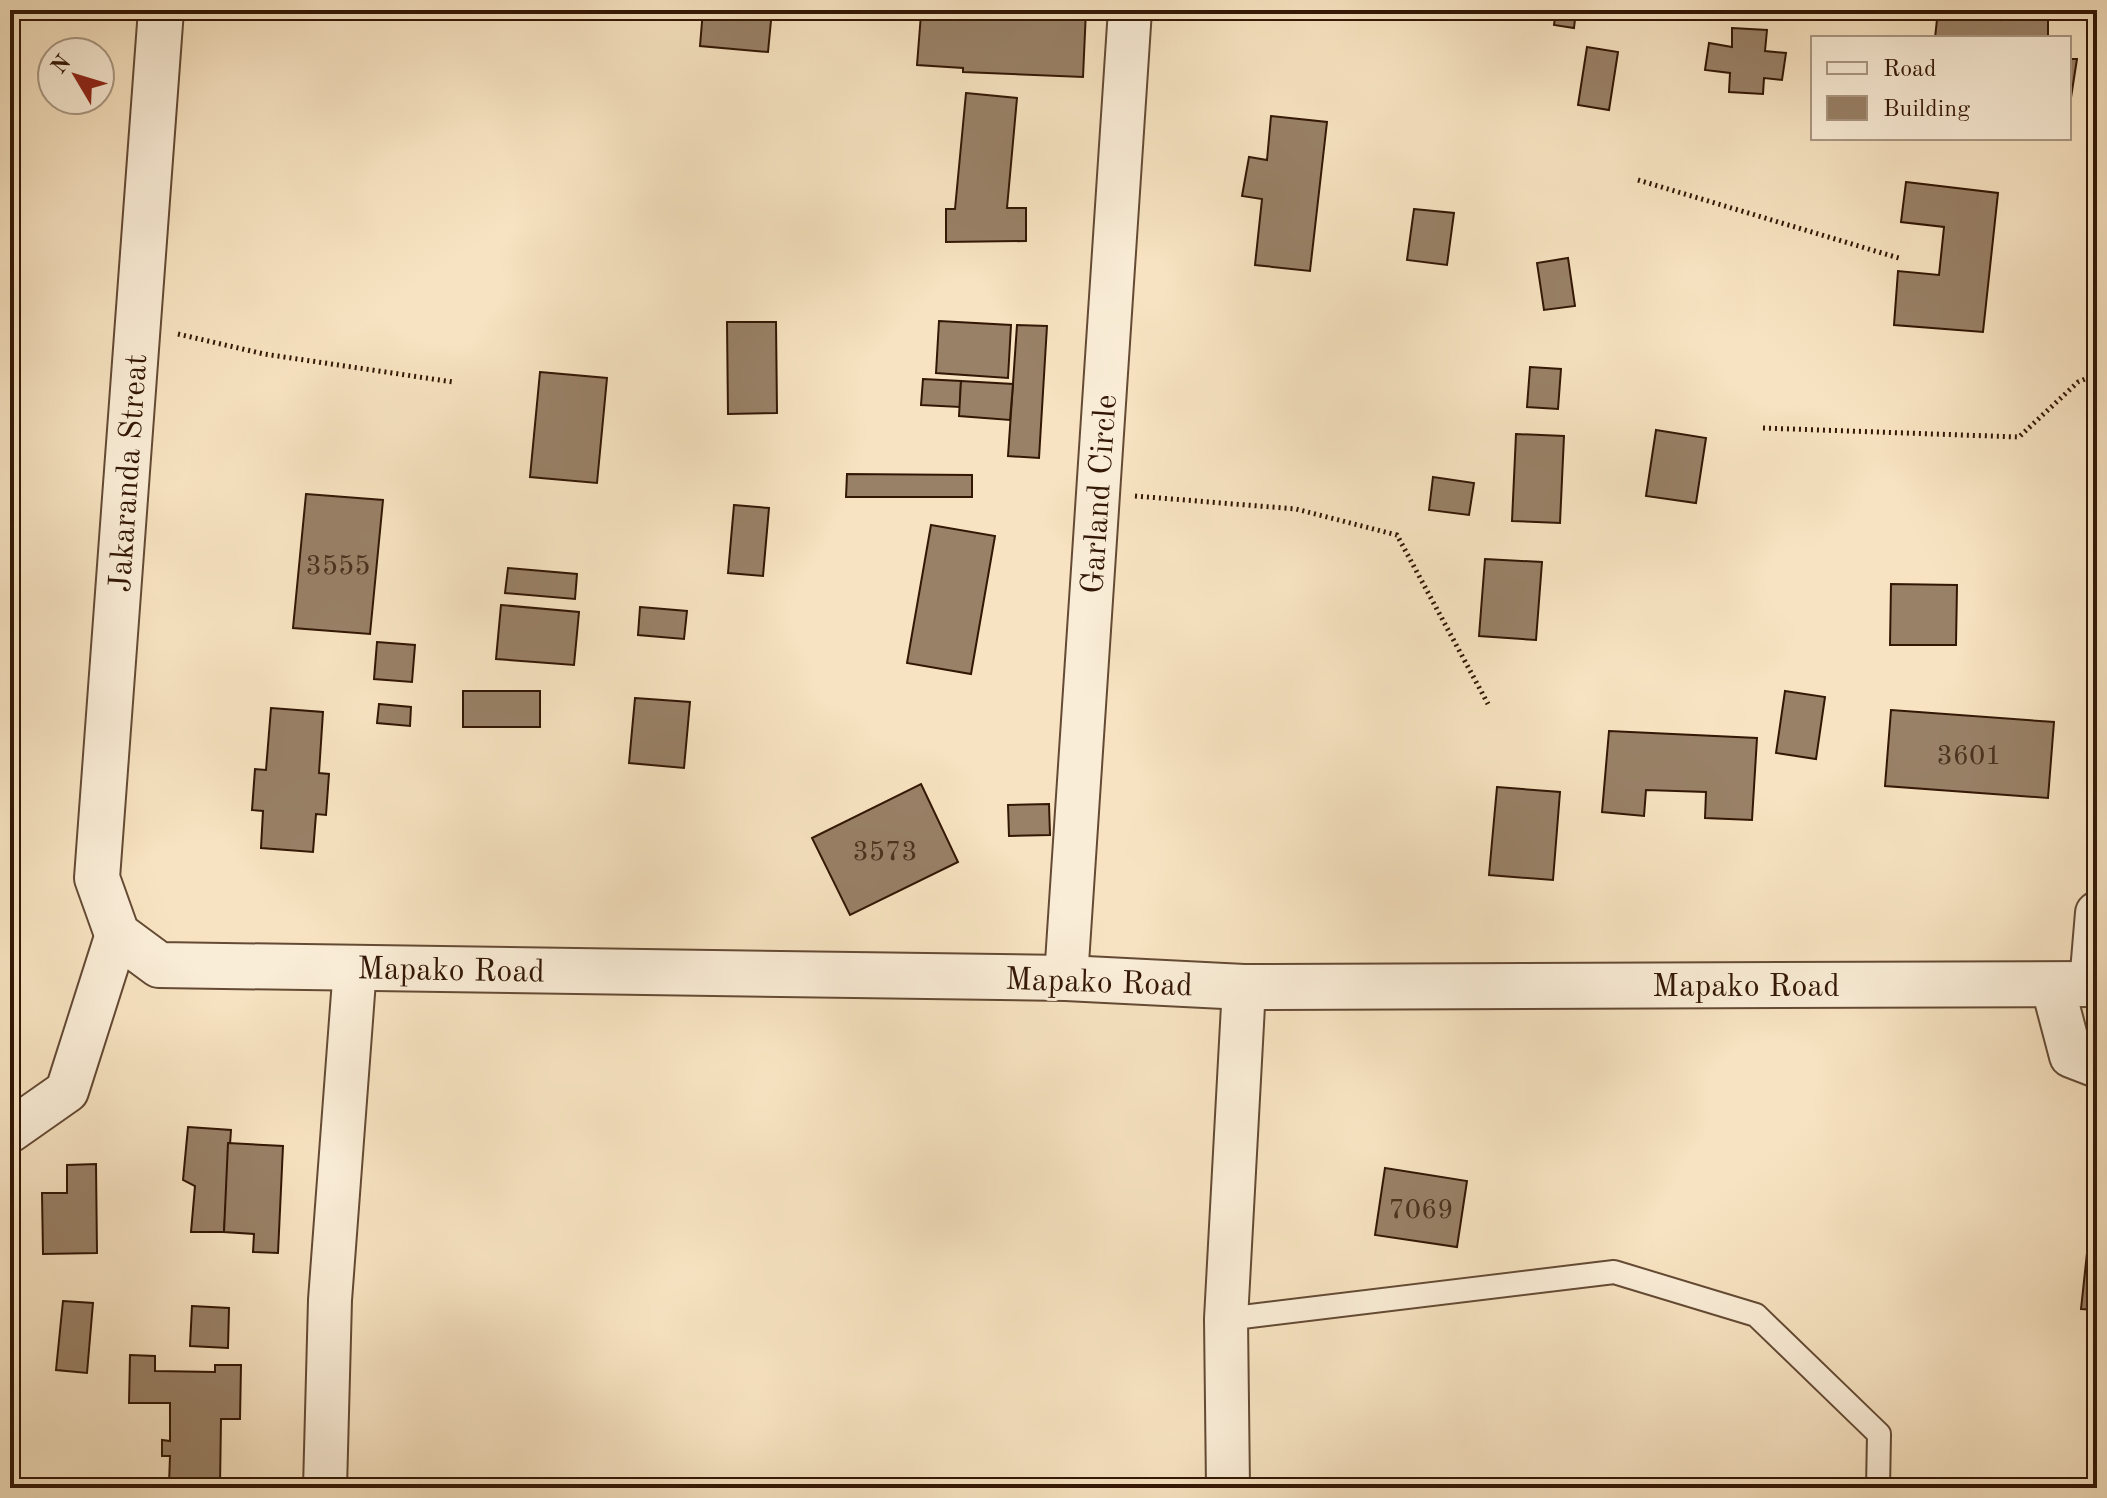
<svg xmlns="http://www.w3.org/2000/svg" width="2107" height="1498" font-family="'Old Standard TT',serif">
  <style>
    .building { fill: #998167; stroke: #331705; stroke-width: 2 }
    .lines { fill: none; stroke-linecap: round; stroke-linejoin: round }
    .service-casing { stroke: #644a34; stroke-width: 26 }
    .minor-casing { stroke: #644a34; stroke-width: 46 }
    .tertiary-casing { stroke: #644a34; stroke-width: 48 }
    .path { stroke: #331705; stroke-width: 5; stroke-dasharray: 2 4; stroke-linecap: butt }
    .service { stroke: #faedd7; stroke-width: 22 }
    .minor { stroke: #faedd7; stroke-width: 42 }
    .tertiary { stroke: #faedd7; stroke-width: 44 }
    .labels { text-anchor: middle; stroke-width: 6; stroke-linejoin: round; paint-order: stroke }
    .number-label { font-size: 28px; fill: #4c321e }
    .street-label { font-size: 32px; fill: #331705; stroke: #faedd7 }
  </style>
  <rect width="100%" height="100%" fill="#f7e3c1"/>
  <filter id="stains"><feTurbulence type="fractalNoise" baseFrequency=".0025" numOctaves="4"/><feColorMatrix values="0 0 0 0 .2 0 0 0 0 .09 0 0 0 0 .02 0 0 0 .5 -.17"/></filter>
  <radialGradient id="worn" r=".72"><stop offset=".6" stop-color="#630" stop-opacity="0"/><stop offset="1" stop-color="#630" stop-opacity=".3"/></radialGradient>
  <g class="building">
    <polygon points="703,10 772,10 768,52 700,46"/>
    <polygon points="966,10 1086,10 1083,77 963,72 963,68 917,65 921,14 966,17"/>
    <polygon points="1556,10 1576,10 1574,28 1554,25"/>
    <polygon points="1592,10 1614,10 1613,19 1591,16"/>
    <polygon points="1938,10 1966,10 1965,15 2000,20 2001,10 2048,10 2048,38 1935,38"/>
    <polygon points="1732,28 1767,30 1765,51 1786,53 1782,80 1764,78 1763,94 1729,92 1730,73 1705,70 1709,43 1732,47"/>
    <polygon points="1587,47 1618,52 1609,110 1578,105"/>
    <polygon points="2069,59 2077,59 2070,104 2069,104"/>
    <polygon points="966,93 1017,98 1007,208 1026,208 1026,241 946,242 946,209 955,209"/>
    <polygon points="1271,116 1327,122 1310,271 1255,265 1262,199 1242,196 1249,157 1267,160"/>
    <polygon points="1906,182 1998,193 1983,332 1894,325 1898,271 1939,275 1944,227 1901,222"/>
    <polygon points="1414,209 1454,213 1447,265 1407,260"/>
    <polygon points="1568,258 1575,306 1544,310 1537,263"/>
    <polygon points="939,321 1011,325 1008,378 936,373"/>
    <polygon points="727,322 776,322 777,413 728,414"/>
    <polygon points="1017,325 1047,326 1039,458 1008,456"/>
    <polygon points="1530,367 1561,369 1558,409 1527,407"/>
    <polygon points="540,372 607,378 597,483 530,477"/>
    <polygon points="923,379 961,381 960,407 921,405"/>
    <polygon points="961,381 1013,384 1010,420 959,416"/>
    <polygon points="1656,430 1706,438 1696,503 1646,496"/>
    <polygon points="1516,434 1564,436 1560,523 1512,521"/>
    <polygon points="847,474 972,475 972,497 846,497"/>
    <polygon points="1433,477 1474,483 1469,515 1429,510"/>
    <polygon points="306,494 383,500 370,634 293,628"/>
    <polygon points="734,505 769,508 763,576 728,573"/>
    <polygon points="931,525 995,536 971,674 907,663"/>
    <polygon points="1485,559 1542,562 1536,640 1479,636"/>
    <polygon points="508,568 577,574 575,599 505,593"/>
    <polygon points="1891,584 1957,585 1956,645 1890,645"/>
    <polygon points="501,605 579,612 574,665 496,659"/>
    <polygon points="640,607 687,611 684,639 638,635"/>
    <polygon points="377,642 415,645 412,682 374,679"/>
    <rect x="463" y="691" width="77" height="36"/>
    <polygon points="1785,691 1825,697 1816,759 1776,753"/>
    <polygon points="635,698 690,702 684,768 629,763"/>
    <polygon points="379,704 411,707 410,726 377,723"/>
    <polygon points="271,708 323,712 319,773 329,774 326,815 316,814 313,852 261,848 263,811 252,810 255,769 266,770"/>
    <polygon points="1891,710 2054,722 2048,798 1885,786"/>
    <polygon points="1609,731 1757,738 1752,820 1705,818 1706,792 1646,790 1644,816 1602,812"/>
    <polygon points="921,784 958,862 850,915 812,838"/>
    <polygon points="1497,787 1560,792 1553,880 1489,875"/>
    <polygon points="1049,804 1050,835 1009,836 1008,805"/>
    <polygon points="188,1127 231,1130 224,1232 191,1232 195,1186 183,1180"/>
    <polygon points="228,1143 283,1146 278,1253 253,1252 254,1234 224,1232"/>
    <polygon points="96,1164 97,1253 43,1254 42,1193 67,1193 67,1165"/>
    <polygon points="1385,1168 1467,1181 1457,1247 1375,1235"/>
    <polygon points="2087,1253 2097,1253 2097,1310 2081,1309"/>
    <polygon points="63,1301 93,1303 87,1373 56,1370"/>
    <polygon points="192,1306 229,1308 228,1348 190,1346"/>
    <polygon points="130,1355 155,1356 155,1371 215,1372 215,1365 241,1365 240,1419 221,1419 220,1485 169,1484 170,1456 162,1456 162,1440 170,1441 170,1403 129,1403"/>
  </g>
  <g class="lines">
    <defs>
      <polyline id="service" points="1226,1319 1614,1272 1756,1315 1879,1434 1878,1488"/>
      <g id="minor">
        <polyline points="1066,978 1130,10"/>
        <polyline points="2052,984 2071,1056 2097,1066"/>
        <polyline points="2091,984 2097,913"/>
        <polyline points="10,1131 67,1091 117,934"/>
        <polyline points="325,1488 330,1300 355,967"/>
        <polyline points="1228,1488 1226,1319 1244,987"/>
      </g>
      <polyline id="tertiary" points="161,10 97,878 117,934 159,965 1066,978 1244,987 2097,984"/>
    </defs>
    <use href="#service" class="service-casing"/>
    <use href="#minor" class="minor-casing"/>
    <use href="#tertiary" class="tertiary-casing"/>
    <g class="path">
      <polyline points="1638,180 1902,259"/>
      <polyline points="178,334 264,354 453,382"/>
      <polyline points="1763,428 2019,437 2078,382 2097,374"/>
      <polyline points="1135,496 1296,509 1397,535 1488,704"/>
    </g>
    <use href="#service" class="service"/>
    <use href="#minor" class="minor"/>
    <use href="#tertiary" class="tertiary"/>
  </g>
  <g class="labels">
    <g class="number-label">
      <text x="338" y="574">3555</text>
      <text x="1969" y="764">3601</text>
      <text x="885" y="860">3573</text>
      <text x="1421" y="1218">7069</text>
    </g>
    <g class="street-label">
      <text transform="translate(127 473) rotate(-86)" y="11">Jakaranda Streat</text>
      <text transform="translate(1098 494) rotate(-86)" y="11">Garland Circle</text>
      <text transform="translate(451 969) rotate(1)" y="11">Mapako Road</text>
      <text transform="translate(1099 981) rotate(2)" y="11">Mapako Road</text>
      <text x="1746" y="996">Mapako Road</text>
    </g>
  </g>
  <rect width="2107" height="1498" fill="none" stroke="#f7e3c1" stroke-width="40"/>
  <rect x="12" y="12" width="2083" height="1474" fill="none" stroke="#331705" stroke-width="4"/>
  <rect x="20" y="20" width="2067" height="1458" fill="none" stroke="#331705" stroke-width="2"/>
  <rect x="1811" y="36" width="260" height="104" fill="#faedd7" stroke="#aa9783" stroke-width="2"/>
  <rect x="1827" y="62" width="40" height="12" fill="#faedd7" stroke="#aa9783" stroke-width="2"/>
  <text x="1883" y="76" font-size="24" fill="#331705">Road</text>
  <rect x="1827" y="96" width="40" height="24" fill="#998167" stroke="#aa9783" stroke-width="2"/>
  <text x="1883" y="116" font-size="24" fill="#331705">Building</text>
  <g transform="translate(76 76) rotate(308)"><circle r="38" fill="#faedd7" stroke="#aa9783" stroke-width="2"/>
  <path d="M0-6L14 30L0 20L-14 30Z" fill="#8f2418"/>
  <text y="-12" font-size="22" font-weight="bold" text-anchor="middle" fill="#331705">N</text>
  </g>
  <rect width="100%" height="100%" filter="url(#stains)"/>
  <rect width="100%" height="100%" fill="url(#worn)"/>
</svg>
